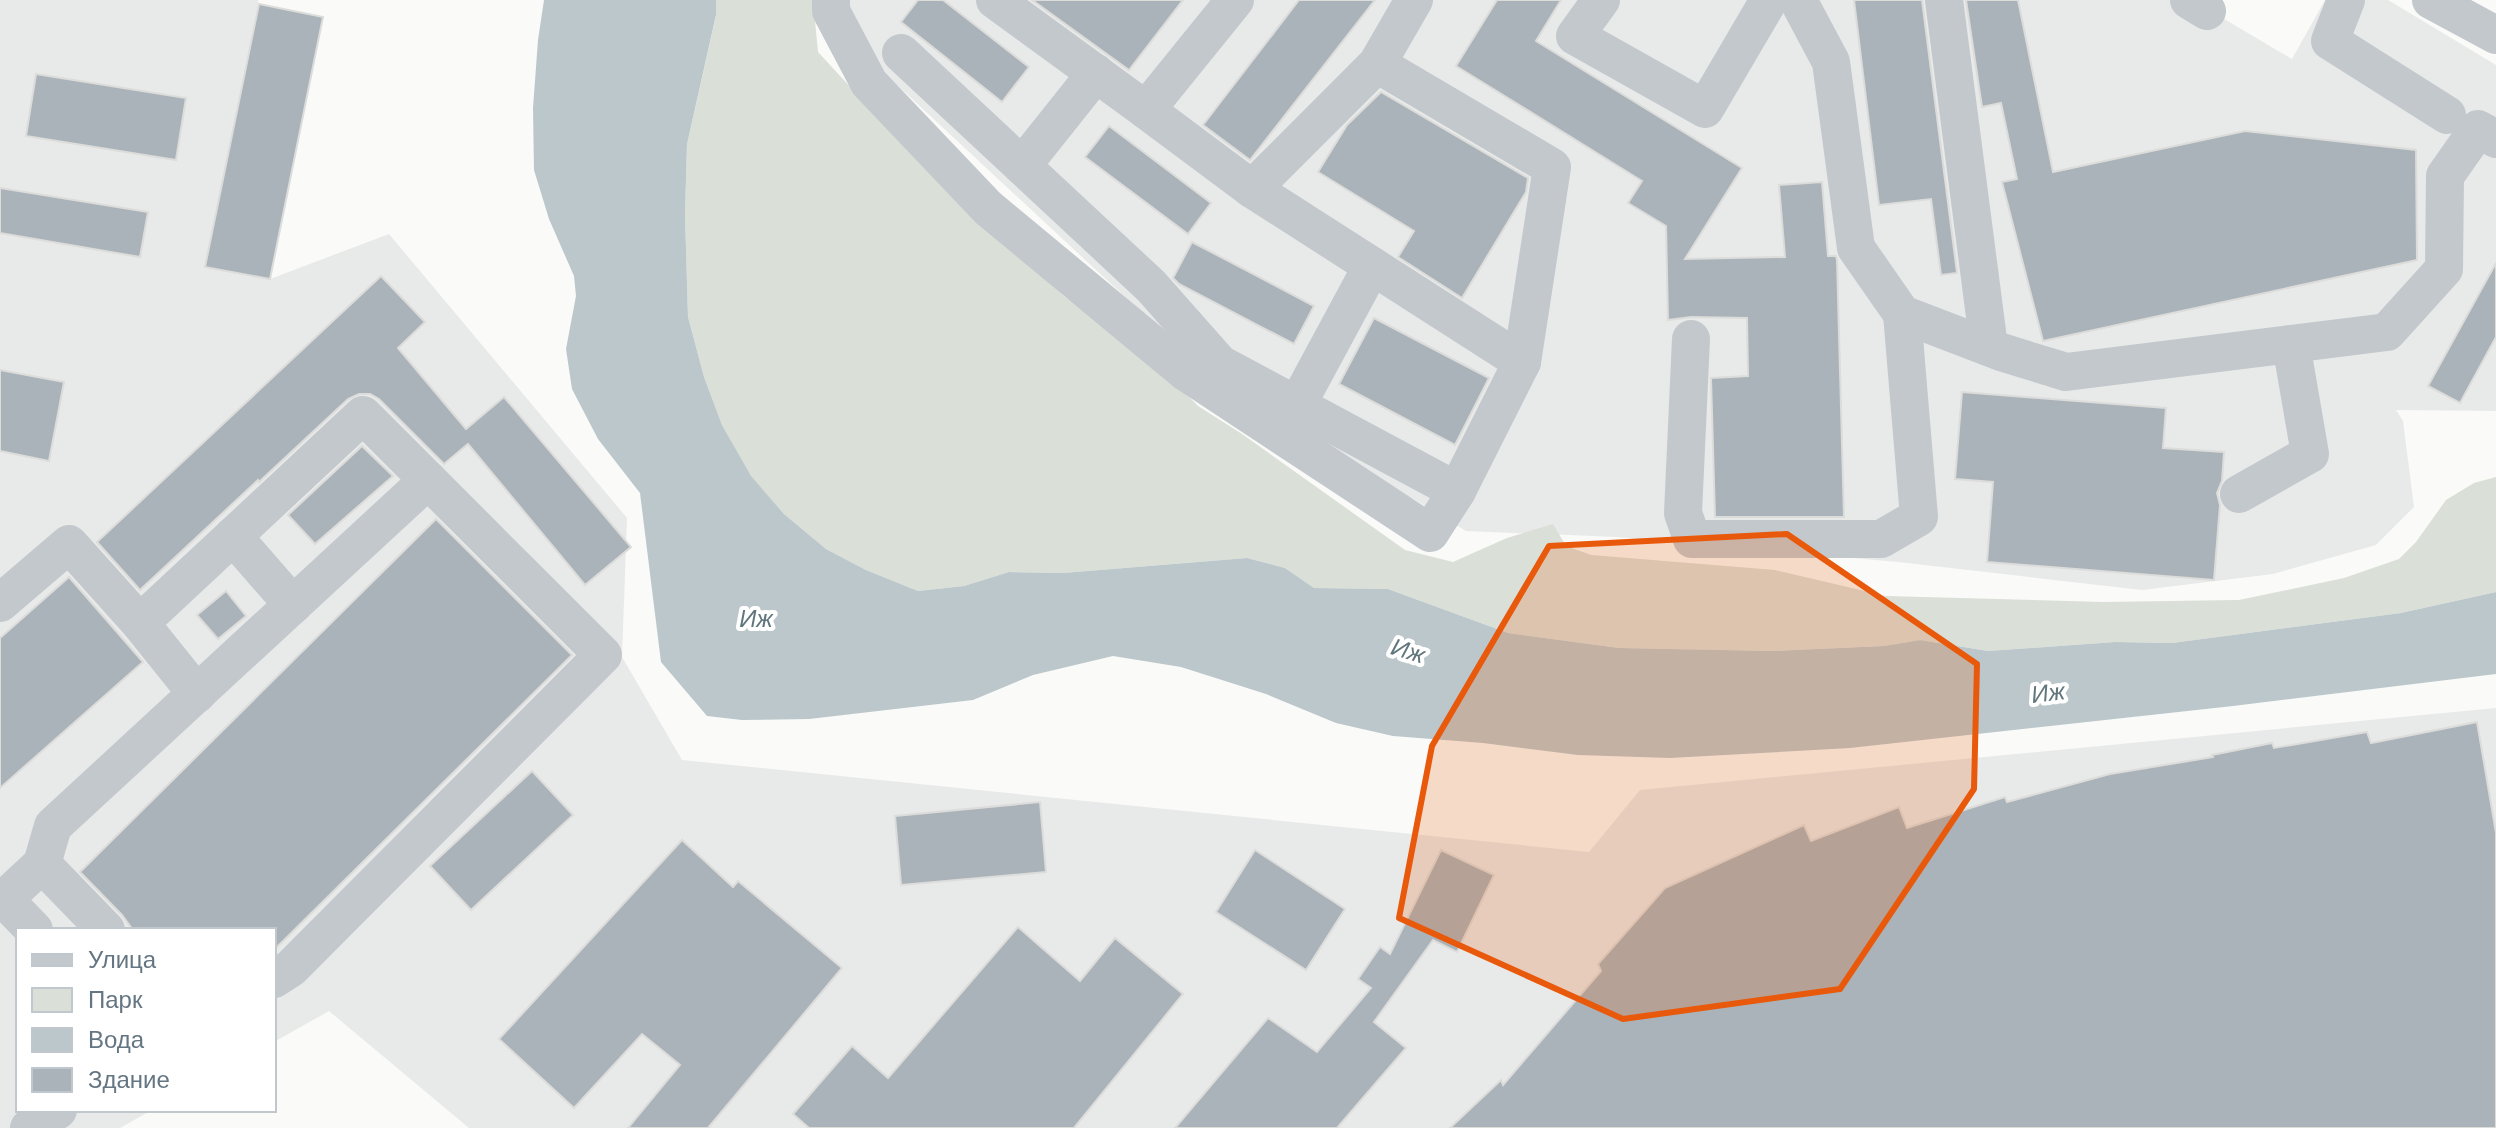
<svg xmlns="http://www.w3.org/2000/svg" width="2496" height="1128" font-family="Arial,sans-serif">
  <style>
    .built { fill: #e8e9e9 }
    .green { fill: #dadfd7 }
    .water { fill: #bbc7cb }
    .building { fill: #aab3b9; stroke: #dcdcda; stroke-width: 2 }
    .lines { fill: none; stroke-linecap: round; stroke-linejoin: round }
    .minor { stroke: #c3c8cc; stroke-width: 38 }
    .marked { fill: #e8590c; fill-opacity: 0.2; stroke: #e8590c; stroke-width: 6; stroke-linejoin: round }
    .labels { text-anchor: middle; stroke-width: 8; stroke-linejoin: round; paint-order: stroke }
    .water-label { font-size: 24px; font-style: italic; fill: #60757c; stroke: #fff }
  </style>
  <rect width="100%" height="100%" fill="#fafaf8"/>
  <g class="built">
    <polygon points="0,0 258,0 270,279 389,234 627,518 622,657 682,760 1589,852 1640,790 2496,708 2496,1128 469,1128 329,1011 274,1042 274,930 18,930 18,1110 152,1110 120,1128 0,1128"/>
    <polygon points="840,0 2192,0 2292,59 2325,0 2388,0 2496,65 2496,411 2396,410 2403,421 2414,507 2376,545 2273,574 2142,590 1898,562 1617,537 1466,531 1209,375 868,58"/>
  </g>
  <polygon class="green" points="716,0 813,0 818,52 948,193 1065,297 1156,363 1198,406 1242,434 1405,550 1453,562 1507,538 1553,524 1566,546 1591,555 1775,570 1886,596 2103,602 2239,600 2344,578 2399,559 2416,542 2446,500 2474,483 2496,477 2496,592 2401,613 2172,643 2115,642 1988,651 1920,640 1884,646 1775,651 1619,648 1508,633 1388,589 1314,588 1285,568 1247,558 1063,573 1009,572 964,586 918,591 866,570 826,549 784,514 751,477 722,425 704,377 688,317 685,215 687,144 716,16"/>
  <polygon class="water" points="544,0 716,0 716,15 687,144 685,215 688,317 704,377 722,425 751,476 784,514 826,549 866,570 918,591 964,586 1009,572 1063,573 1247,558 1285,568 1314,588 1388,589 1508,633 1619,648 1775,651 1884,646 1920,640 1988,651 2115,642 2172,643 2401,613 2496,592 2496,674 2233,706 1850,748 1670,758 1578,755 1483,743 1393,736 1336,723 1266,694 1181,667 1113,656 1033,675 973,700 809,719 742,720 707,716 661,662 640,493 598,439 572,389 566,349 576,296 574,276 549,219 534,170 533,108 538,40"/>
  <g class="building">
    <polygon points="918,0 943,0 1029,67 1002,102 901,22"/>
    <polygon points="1032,0 1183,0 1129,70"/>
    <polygon points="1299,0 1375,0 1250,160 1203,125"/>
    <polygon points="1497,0 1561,0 1536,41 1742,168 1685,259 1785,257 1779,185 1822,182 1828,256 1836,256 1837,260 1844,517 1715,517 1711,378 1748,376 1747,318 1691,317 1668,320 1666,226 1628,203 1642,181 1456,66"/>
    <polygon points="1854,0 1922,0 1957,273 1941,275 1931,199 1879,205"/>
    <polygon points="1966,0 2018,0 2053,172 2245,131 2416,150 2417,260 2043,341 2002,182 2017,179 2001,103 1982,107"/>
    <polygon points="259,4 323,17 270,279 205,267"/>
    <polygon points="36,74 186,98 176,160 26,136"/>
    <polygon points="1381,92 1528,178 1526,192 1462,298 1398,257 1414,231 1318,172 1347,125"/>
    <polygon points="1109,126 1211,203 1188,234 1085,157"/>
    <polygon points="0,188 148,212 140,257 0,233"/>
    <polygon points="1192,242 1314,306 1294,344 1179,284 1173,278"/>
    <polygon points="2496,263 2496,337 2460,403 2428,386"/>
    <polygon points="381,276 425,322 398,348 466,429 504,397 631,547 585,585 468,444 444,464 379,399 370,394 359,394 348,399 259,482 258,480 140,590 97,542"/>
    <polygon points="1374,318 1489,378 1455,445 1339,384"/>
    <polygon points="0,370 64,382 49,461 0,451"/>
    <polygon points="1962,392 2166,408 2163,448 2224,452 2222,481 2217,493 2220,505 2214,580 1987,562 1993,482 1955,479"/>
    <polygon points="362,446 393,476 315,544 288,515"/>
    <polygon points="436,519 572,655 274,950 274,930 133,930 122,915 80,872"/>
    <polygon points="69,577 143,662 0,788 0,638"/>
    <polygon points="226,591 246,616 218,639 197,615"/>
    <polygon points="2477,722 2496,833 2496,1128 1450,1128 1501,1080 1503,1085 1601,971 1598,964 1665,888 1804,825 1811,841 1899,807 1907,828 2005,797 2007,802 2110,774 2213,757 2212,755 2272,743 2274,748 2367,732 2371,743"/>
    <polygon points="532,771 573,815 471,910 430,866"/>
    <polygon points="1040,802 1046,872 901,885 895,816"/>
    <polygon points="682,840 733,887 738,881 842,968 708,1128 628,1128 680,1065 642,1034 574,1108 499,1039"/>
    <polygon points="1255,850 1345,909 1306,970 1216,912"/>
    <polygon points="1441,850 1494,875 1457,952 1433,940 1374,1022 1406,1048 1337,1128 1175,1128 1268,1018 1317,1052 1371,988 1358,979 1380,947 1390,954"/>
    <polygon points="1018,927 1080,981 1115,938 1183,994 1074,1128 809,1128 793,1114 852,1046 888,1078"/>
  </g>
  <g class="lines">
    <g class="minor">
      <polyline points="831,0 831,11 869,83 988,208 1187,373 1430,533 1457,491"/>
      <polyline points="995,0 1146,110"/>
      <polyline points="1235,0 1146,110 1252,189"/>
      <polyline points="1601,0 1575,36 1705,109 1769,0"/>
      <polyline points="1798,0 1831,62 1856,248 1902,314 2001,352 2066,372 2387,332 2444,269 2445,176 2478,129 2496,139"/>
      <polyline points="1944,0 1989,347"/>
      <polyline points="2189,0 2207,11"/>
      <polyline points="2346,0 2330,41 2447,115"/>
      <polyline points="2431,0 2496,35"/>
      <polyline points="901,53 1151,286 1220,364 1457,491 1522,362"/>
      <polyline points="1377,64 1552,167 1522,362 1252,189 1377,64 1414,0"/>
      <polyline points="1022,166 1096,73"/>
      <polyline points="1691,339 1683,513 1692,539 1881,539 1919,517 1902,314"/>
      <polyline points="1297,405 1372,266"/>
      <polyline points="2239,494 2310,454 2291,344"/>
      <polyline points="233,536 293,605"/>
      <polyline points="0,603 69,544 140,623 363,415 603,655 291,968 274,979"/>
      <polyline points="140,623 197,694"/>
      <polyline points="4,899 34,930"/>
      <polyline points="0,903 42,864"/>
      <polyline points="106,930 42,864 53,826 428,480"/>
      <polyline points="29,1128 58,1110"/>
    </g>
  </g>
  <path class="marked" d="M1787 534 1977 664 1974 789 1840 989 1623 1019 1399 918 1432 746 1549 546Z"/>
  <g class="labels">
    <g class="water-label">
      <text x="756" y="627">Иж</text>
      <text transform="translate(1408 651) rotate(17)" y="8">Иж</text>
      <text transform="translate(2048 693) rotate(-7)" y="8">Иж</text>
    </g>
  </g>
  <rect x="16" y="928" width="260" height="184" fill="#ffffff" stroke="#c1c8cd" stroke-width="2"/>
  <rect x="32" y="954" width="40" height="12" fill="#c3c8cc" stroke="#c1c8cd" stroke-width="2"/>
  <text x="88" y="968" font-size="24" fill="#657683">Улица</text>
  <rect x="32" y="988" width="40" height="24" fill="#dadfd7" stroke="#c1c8cd" stroke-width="2"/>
  <text x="88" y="1008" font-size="24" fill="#657683">Парк</text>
  <rect x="32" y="1028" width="40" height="24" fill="#bbc7cb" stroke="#c1c8cd" stroke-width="2"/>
  <text x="88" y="1048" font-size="24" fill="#657683">Вода</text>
  <rect x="32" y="1068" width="40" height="24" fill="#aab3b9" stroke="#c1c8cd" stroke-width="2"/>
  <text x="88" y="1088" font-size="24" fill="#657683">Здание</text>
</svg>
